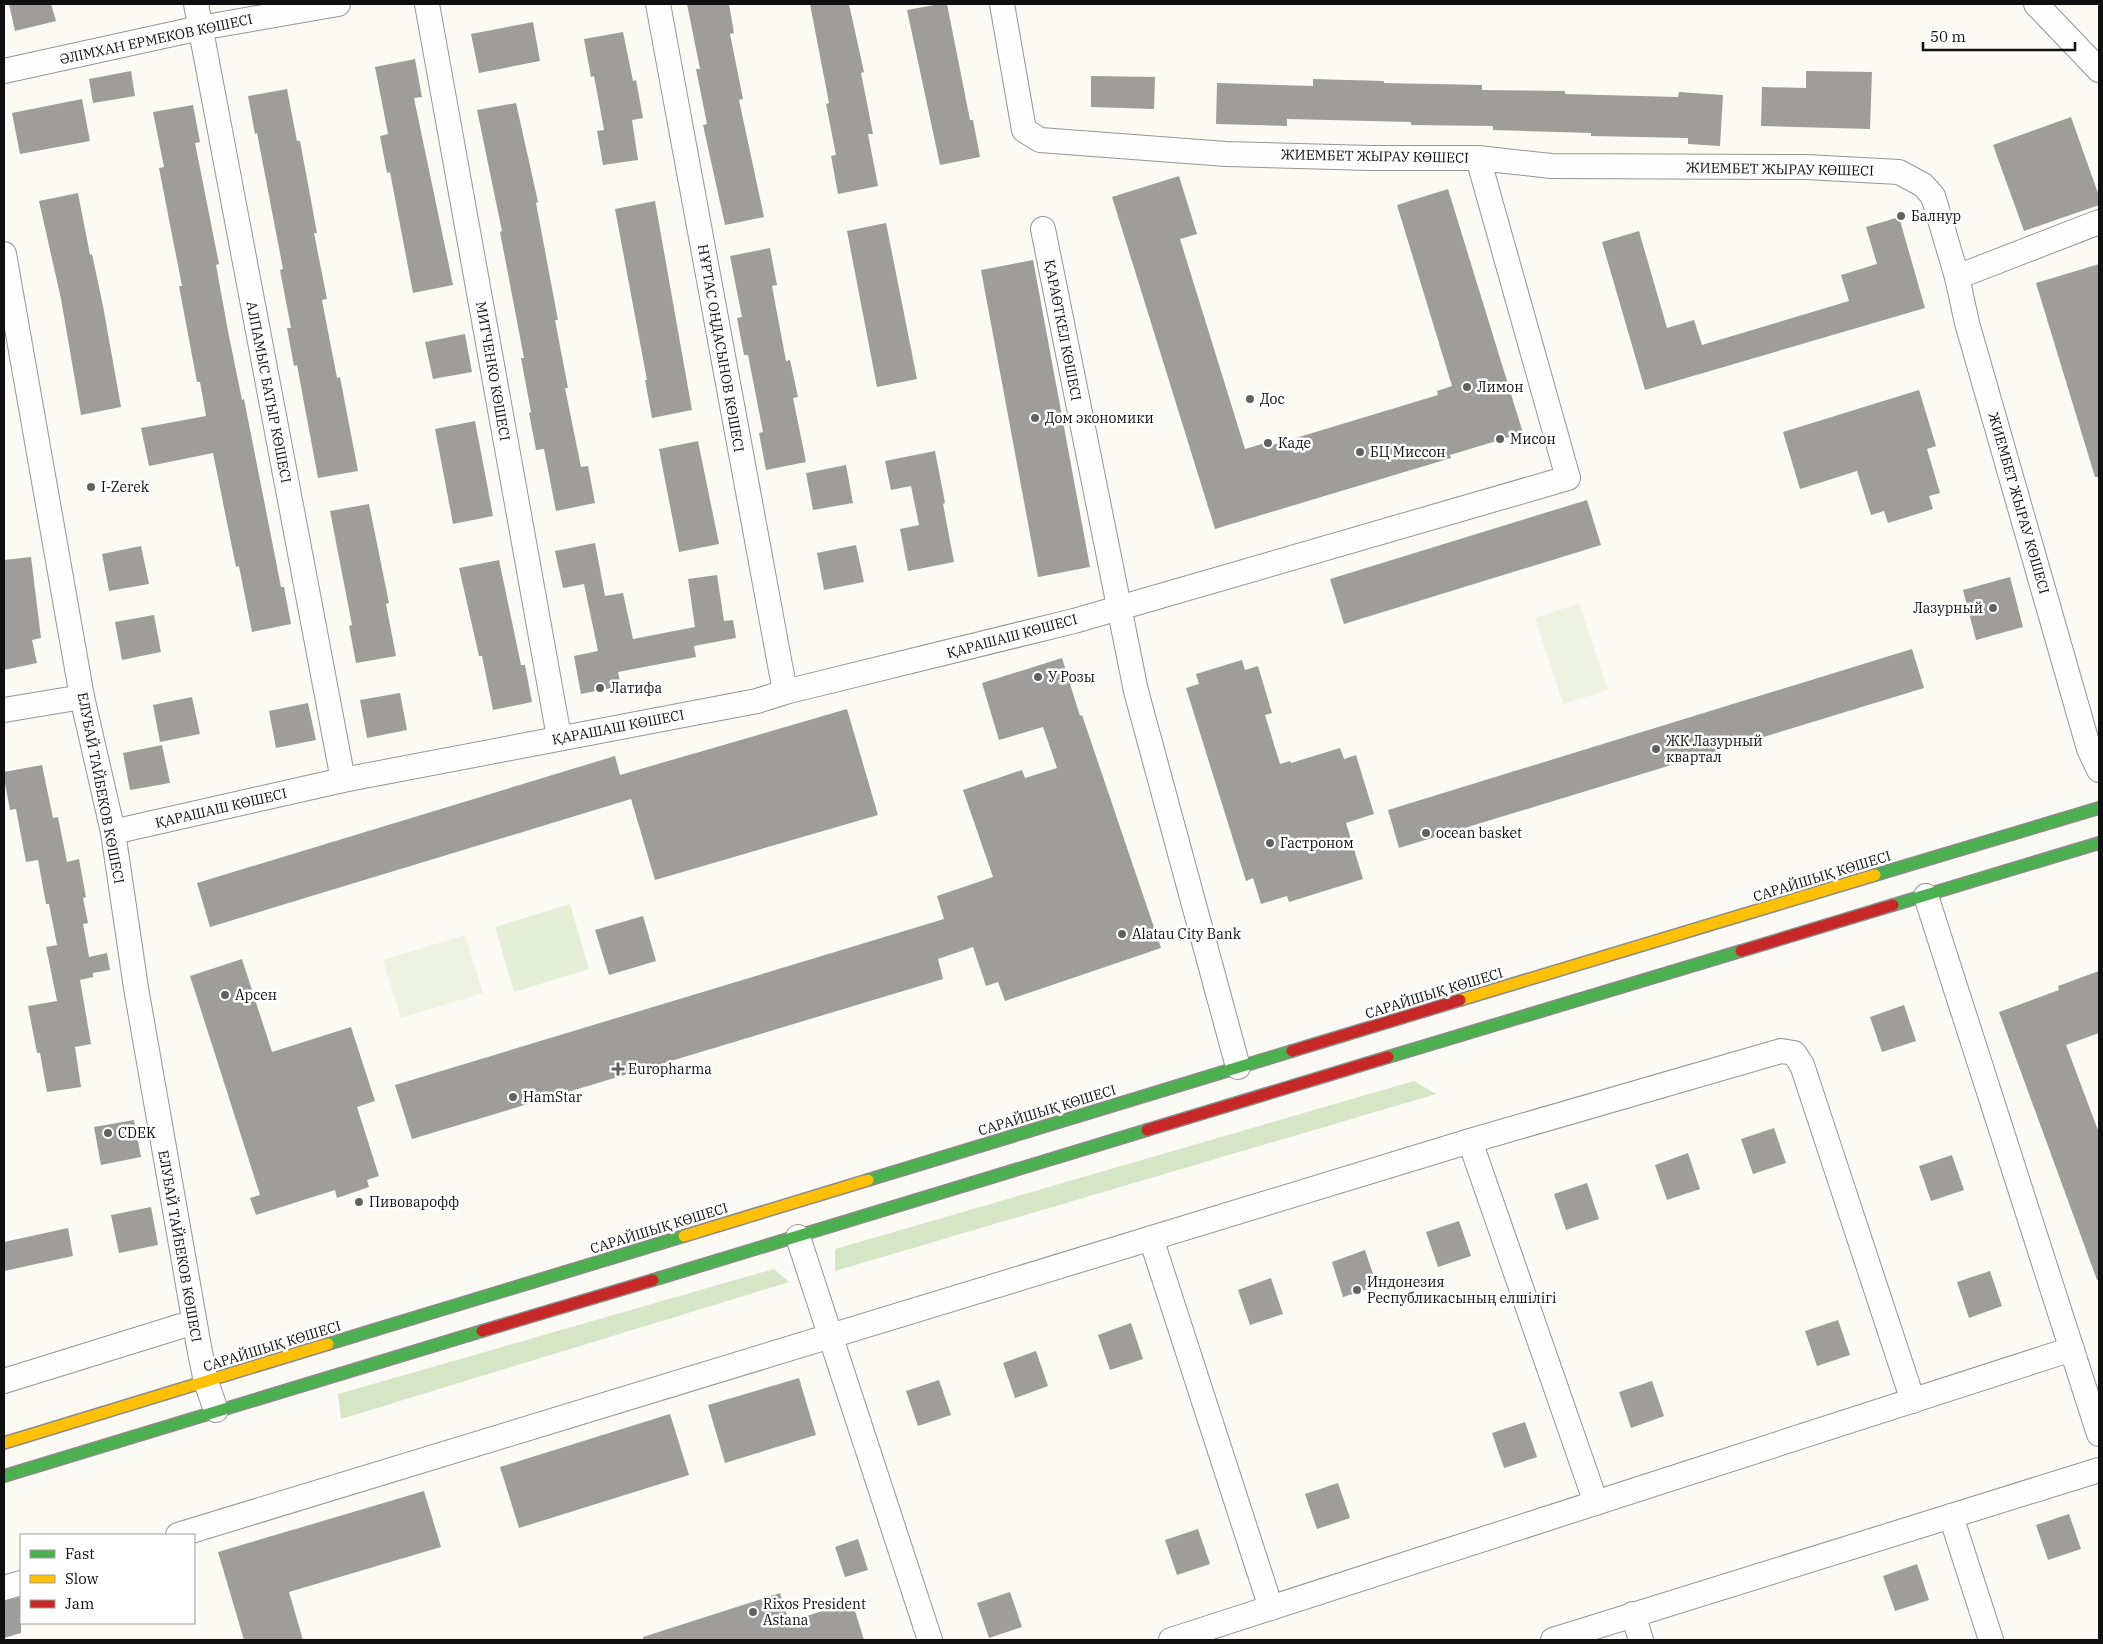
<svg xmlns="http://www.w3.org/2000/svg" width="2103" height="1644" font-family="'IBM Plex Serif',serif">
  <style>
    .green { fill: #e5eed7 }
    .forest { fill: #d6e5c6 }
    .pitch { fill: #eef3e1 }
    .building { fill: #9f9d9a }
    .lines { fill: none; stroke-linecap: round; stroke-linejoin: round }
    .street-casing { stroke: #959593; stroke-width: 26 }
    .fast-casing { stroke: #8c8b89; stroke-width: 14 }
    .slow-casing { stroke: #8c8b89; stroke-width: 14 }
    .jam-casing { stroke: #8c8b89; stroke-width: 14 }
    .street { stroke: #fefefe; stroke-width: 24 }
    .fast { stroke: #4caf50; stroke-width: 11 }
    .slow { stroke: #ffc107; stroke-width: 11 }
    .jam { stroke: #c62828; stroke-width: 11 }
    .poi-dot { fill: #626160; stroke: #fff; stroke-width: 2 }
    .labels { text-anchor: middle; stroke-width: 5; stroke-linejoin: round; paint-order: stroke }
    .street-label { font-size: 14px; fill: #0f0f0f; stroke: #fff }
    .poi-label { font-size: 14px; fill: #0f0f0f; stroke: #fff; text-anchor: start }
  </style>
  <rect width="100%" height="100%" fill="#fbfaf5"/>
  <polygon class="green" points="570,904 589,969 514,992 495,927"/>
  <g class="forest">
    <polygon points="1414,1081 1436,1094 835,1271 835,1249"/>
    <polygon points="774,1269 789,1282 341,1419 338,1394"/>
  </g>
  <g class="pitch">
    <polygon points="1579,603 1608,690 1563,704 1535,618"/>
    <polygon points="465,935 483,993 401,1018 383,960"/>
  </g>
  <g class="building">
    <polygon points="9,4 51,4 56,21 15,31"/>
    <polygon points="687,4 729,4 734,33 730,34 743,99 739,100 764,217 725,225 703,125 707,124 696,69 700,69"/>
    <polygon points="810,4 849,4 864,72 861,73 873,134 868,134 878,186 838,194 831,156 836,155 826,104 829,103"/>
    <polygon points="940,4 947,4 970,120 973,120 980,157 940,165 907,10"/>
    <polygon points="533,22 540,61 479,73 471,34"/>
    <polygon points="623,32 633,81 636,80 643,118 632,120 638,160 603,165 597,131 604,130 594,76 591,77 584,39"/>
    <polygon points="415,59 422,97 414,98 453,285 413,293 390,172 387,173 380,136 388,134 375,67"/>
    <polygon points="131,71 135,96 93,103 89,79"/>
    <polygon points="1806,71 1872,72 1870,129 1761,126 1762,87 1806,88"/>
    <polygon points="1091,76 1155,77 1154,109 1091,107"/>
    <polygon points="1313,79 1384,81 1384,83 1482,85 1482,90 1565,91 1565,94 1678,97 1679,92 1723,95 1720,146 1688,144 1688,138 1591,136 1591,133 1493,130 1493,126 1411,125 1411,122 1287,119 1287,126 1216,124 1217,83 1313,86"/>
    <polygon points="287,89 297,141 300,141 317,233 314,233 327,299 322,300 337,378 340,377 358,471 318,478 297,365 294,366 287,328 291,328 280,270 283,269 257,133 255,134 248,96"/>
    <polygon points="82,99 90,141 20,154 12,113"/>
    <polygon points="516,103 538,202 536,203 558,320 555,320 568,388 565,388 581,467 588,466 595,503 556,511 544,449 536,450 529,413 531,412 521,358 524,358 500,232 502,231 477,110"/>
    <polygon points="193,105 200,142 195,143 219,264 216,265 228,331 242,400 244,399 281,587 284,587 291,624 252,632 239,566 236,567 213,453 149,466 141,428 206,416 200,382 197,382 179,286 182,286 159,168 164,167 153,112"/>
    <polygon points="2071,117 2099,196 2099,205 2024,231 1993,145"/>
    <polygon points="1179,176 1197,234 1180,239 1245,449 1265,443 1266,447 1438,395 1437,391 1452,386 1397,205 1448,189 1523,433 1450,455 1451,458 1215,529 1112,197"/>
    <polygon points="78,193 90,255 92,254 103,306 121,407 81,415 61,299 39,201"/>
    <polygon points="655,201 692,410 652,418 645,380 647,380 615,209"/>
    <polygon points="1899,217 1925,308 1645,390 1602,242 1639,231 1667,328 1694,320 1702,345 1849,301 1841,275 1877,264 1866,227"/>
    <polygon points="886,223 917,379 877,387 847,231"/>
    <polygon points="770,248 777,285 772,286 786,361 790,360 798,397 793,398 806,462 766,470 759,433 763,432 748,355 744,355 737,318 742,317 730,256"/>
    <polygon points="1033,260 1090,567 1038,577 981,270"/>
    <polygon points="2099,264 2099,477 2095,477 2036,283"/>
    <polygon points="465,334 472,372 433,379 425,342"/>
    <polygon points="1919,390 1936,446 1927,449 1940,493 1929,496 1933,509 1888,523 1884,511 1871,515 1857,471 1800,489 1783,432"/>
    <polygon points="475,421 493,516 453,524 435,429"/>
    <polygon points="698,441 719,544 679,552 659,449"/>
    <polygon points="935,451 945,503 943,504 954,562 908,571 900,529 919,525 911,486 891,490 885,461"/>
    <polygon points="846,465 853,503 813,510 806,473"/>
    <polygon points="1587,500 1601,545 1344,624 1330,579"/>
    <polygon points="369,504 389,603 386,604 396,656 356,663 349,626 352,625 330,511"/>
    <polygon points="595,543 605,596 623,593 633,639 695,627 688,579 717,575 724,621 733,620 736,638 694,646 696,657 618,672 621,686 581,694 574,656 598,651 584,584 563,588 555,551"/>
    <polygon points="856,545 864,582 824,590 817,553"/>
    <polygon points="141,546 149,584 109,591 102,554"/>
    <polygon points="31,557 41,638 32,640 37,663 4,670 4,560"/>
    <polygon points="499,560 521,665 525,665 532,702 493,710 482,656 479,656 459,568"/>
    <polygon points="2010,577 2023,627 1976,640 1963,590"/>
    <polygon points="154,615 161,652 122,660 115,622"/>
    <polygon points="1912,649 1924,688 1399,848 1388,810"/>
    <polygon points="1062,658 1080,716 1082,715 1161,948 1005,1001 998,982 986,986 973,947 938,959 943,979 412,1139 395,1085 944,919 937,896 993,877 963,790 1022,770 1025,778 1057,768 1043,727 999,740 982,683"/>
    <polygon points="1242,660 1245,670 1258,666 1272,713 1265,715 1280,764 1290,761 1291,763 1340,748 1344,759 1356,755 1374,814 1346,823 1363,879 1289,902 1287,896 1261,904 1253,878 1246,881 1186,688 1199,684 1196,674"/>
    <polygon points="400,693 407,730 367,738 360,700"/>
    <polygon points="192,697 200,734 160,742 153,705"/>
    <polygon points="308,703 316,740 276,748 269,711"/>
    <polygon points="847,709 878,815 655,880 631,799 210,927 197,883 615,756 620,775"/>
    <polygon points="162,745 170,783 130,790 123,753"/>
    <polygon points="42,765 53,818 58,817 67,862 79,859 86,897 83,898 88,923 83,924 89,957 107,953 110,970 93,973 93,977 80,980 91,1044 75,1047 81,1087 47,1092 40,1053 37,1053 28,1006 57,1001 46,947 57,945 49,904 46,904 38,860 26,862 16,809 10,810 4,778 4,772"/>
    <polygon points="643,916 656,961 609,975 595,930"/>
    <polygon points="242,959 272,1052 351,1027 375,1101 357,1107 379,1176 367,1180 369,1187 337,1198 335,1190 256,1215 250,1198 260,1195 190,976"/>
    <polygon points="2099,971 2099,1033 2066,1045 2099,1133 2099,1280 2097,1280 1999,1012 2059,990 2058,986"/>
    <polygon points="1904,1005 1916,1041 1882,1052 1870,1017"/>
    <polygon points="134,1120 141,1157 101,1165 94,1127"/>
    <polygon points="1774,1128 1786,1163 1753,1174 1741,1139"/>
    <polygon points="1688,1153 1700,1189 1667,1200 1655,1165"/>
    <polygon points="1952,1155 1964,1190 1931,1201 1919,1166"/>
    <polygon points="1587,1183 1599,1219 1566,1230 1554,1194"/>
    <polygon points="151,1207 158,1245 119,1253 111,1215"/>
    <polygon points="1459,1221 1471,1256 1438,1267 1426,1232"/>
    <polygon points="68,1228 73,1256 4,1271 4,1242"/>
    <polygon points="1365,1250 1377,1286 1343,1297 1332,1262"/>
    <polygon points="1990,1271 2002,1306 1969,1318 1957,1282"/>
    <polygon points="1271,1278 1283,1314 1250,1325 1238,1290"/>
    <polygon points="1838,1320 1850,1355 1817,1366 1805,1331"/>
    <polygon points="1131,1323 1143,1359 1110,1370 1098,1335"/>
    <polygon points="1036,1351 1048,1386 1015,1398 1003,1363"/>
    <polygon points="799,1378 816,1435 725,1463 708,1405"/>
    <polygon points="939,1380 951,1415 918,1426 906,1391"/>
    <polygon points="1652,1381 1664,1416 1631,1428 1619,1392"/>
    <polygon points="670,1414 689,1475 519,1528 500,1467"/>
    <polygon points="1525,1422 1537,1457 1504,1468 1492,1433"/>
    <polygon points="1338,1483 1350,1518 1317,1529 1305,1494"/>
    <polygon points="424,1491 441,1547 289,1592 303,1640 244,1640 218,1552"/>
    <polygon points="2069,1514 2081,1549 2048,1560 2036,1525"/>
    <polygon points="1198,1529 1210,1564 1177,1575 1165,1540"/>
    <polygon points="858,1539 868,1570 845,1577 835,1547"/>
    <polygon points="1917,1564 1929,1600 1895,1611 1883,1576"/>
    <polygon points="1010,1592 1022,1627 989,1638 977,1603"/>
    <polygon points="780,1593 789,1622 852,1601 864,1640 643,1640 643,1637"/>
    <polygon points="21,1597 21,1633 4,1638 4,1601"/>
  </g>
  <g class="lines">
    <defs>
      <g id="street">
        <polyline points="196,4 343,780"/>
        <polyline points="427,4 559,737"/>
        <polyline points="658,4 785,692"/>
        <polyline points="1002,4 1024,130 1040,140 1226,154 1371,158 1478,158 1551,166 1806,167 1899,172 1923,185 1933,196 1957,277 1967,323 2089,749 2099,770"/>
        <polyline points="2036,4 2099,70"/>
        <polyline points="4,71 200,28 338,4"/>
        <polyline points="1043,229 1136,691 1238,1067"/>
        <polyline points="4,254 82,697 113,832 136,988 199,1347 206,1382 216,1410"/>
        <polyline points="1957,277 2099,222"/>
        <polyline points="4,710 82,697"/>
        <polyline points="113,832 343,780 757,701 785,692 1074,621 1568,478 1478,158"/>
        <polyline points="1926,896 2099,1434"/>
        <polyline points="1470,1141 1596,1503"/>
        <polyline points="798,1237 930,1640"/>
        <polyline points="1151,1238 1271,1608"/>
        <polyline points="4,1381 194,1322"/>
        <polyline points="1951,1516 1991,1640"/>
        <polyline points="178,1535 1470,1141 1781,1051 1794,1053 1802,1065 1913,1401"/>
        <polyline points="4,1588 21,1583"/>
        <polyline points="1633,1614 1641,1640"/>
        <polyline points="1171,1640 2072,1349"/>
        <polyline points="1553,1640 2099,1470"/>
      </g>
      <g id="fast">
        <polyline points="1875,875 2099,808"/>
        <polyline points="1893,905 2099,843"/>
        <polyline points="1388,1057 1741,951"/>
        <polyline points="868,1180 1292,1051"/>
        <polyline points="653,1280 1147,1130"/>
        <polyline points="328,1344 684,1236"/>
        <polyline points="4,1476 482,1331"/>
      </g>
      <g id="slow">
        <polyline points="1460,1000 1875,875"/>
        <polyline points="684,1236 868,1180"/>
        <polyline points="4,1443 328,1344"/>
      </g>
      <g id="jam">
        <polyline points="1741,951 1893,905"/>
        <polyline points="1292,1051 1460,1000"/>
        <polyline points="1147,1130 1388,1057"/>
        <polyline points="482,1331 653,1280"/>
      </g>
    </defs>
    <use href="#street" class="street-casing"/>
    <use href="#fast" class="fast-casing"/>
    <use href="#slow" class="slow-casing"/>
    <use href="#jam" class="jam-casing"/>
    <use href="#street" class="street"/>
    <use href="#fast" class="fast"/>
    <use href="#slow" class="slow"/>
    <use href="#jam" class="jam"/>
  </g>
  <g class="poi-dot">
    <circle cx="1901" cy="216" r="5"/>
    <circle cx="1467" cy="387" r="5"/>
    <circle cx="1250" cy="399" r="5"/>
    <circle cx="1035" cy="418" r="5"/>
    <circle cx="1500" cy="439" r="5"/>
    <circle cx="1268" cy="443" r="5"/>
    <circle cx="1360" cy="452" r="5"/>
    <circle cx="91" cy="487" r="5"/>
    <circle cx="1993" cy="608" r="5"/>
    <circle cx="1038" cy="677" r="5"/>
    <circle cx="600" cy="688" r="5"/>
    <circle cx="1656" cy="749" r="5"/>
    <circle cx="1426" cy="833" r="5"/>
    <circle cx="1270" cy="843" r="5"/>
    <circle cx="1122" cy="934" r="5"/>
    <circle cx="225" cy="995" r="5"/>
    <path d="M615.5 1061.5h5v5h5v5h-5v5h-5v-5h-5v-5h5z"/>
    <circle cx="513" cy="1097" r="5"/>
    <circle cx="108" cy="1133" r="5"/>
    <circle cx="359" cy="1202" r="5"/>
    <circle cx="1357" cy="1290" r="5"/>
    <circle cx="753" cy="1612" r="5"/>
  </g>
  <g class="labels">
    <g class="street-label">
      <text transform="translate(156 39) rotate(-12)" y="5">ӘЛІМХАН ЕРМЕКОВ КӨШЕСІ</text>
      <text transform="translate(1375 156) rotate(1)" y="5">ЖИЕМБЕТ ЖЫРАУ КӨШЕСІ</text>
      <text transform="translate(1780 169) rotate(1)" y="5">ЖИЕМБЕТ ЖЫРАУ КӨШЕСІ</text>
      <text transform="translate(1063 330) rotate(79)" y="5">ҚАРАӨТКЕЛ КӨШЕСІ</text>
      <text transform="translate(721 348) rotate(80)" y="5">НҰРТАС ОҢДАСЫНОВ КӨШЕСІ</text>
      <text transform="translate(493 371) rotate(80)" y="5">МИТЧЕНКО КӨШЕСІ</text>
      <text transform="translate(269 392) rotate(79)" y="5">АЛПАМЫС БАТЫР КӨШЕСІ</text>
      <text transform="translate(2019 503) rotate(74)" y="5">ЖИЕМБЕТ ЖЫРАУ КӨШЕСІ</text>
      <text transform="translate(1012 636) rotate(-15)" y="5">ҚАРАШАШ КӨШЕСІ</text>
      <text transform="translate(618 727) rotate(-11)" y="5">ҚАРАШАШ КӨШЕСІ</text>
      <text transform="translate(101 788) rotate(79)" y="5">ЕЛУБАЙ ТАЙБЕКОВ КӨШЕСІ</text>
      <text transform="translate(221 808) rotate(-13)" y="5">ҚАРАШАШ КӨШЕСІ</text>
      <text transform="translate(1822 876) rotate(-17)" y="5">САРАЙШЫҚ КӨШЕСІ</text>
      <text transform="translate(1434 993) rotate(-17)" y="5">САРАЙШЫҚ КӨШЕСІ</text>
      <text transform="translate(1047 1110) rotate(-17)" y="5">САРАЙШЫҚ КӨШЕСІ</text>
      <text transform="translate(659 1228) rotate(-17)" y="5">САРАЙШЫҚ КӨШЕСІ</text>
      <text transform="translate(180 1246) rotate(80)" y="5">ЕЛУБАЙ ТАЙБЕКОВ КӨШЕСІ</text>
      <text transform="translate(272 1346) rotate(-17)" y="5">САРАЙШЫҚ КӨШЕСІ</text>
    </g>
    <g class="poi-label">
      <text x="1911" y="221">Балнур</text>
      <text x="1477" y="392">Лимон</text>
      <text x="1260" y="404">Дос</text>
      <text x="1045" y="423">Дом экономики</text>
      <text x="1510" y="444">Мисон</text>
      <text x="1278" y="448">Каде</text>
      <text x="1370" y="457">БЦ Миссон</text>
      <text x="101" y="492">I-Zerek</text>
      <text x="1983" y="613" text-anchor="end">Лазурный</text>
      <text x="1048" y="682">У Розы</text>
      <text x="610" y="693">Латифа</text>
      <text x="1666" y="746">ЖК Лазурный<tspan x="1666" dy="16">квартал</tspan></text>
      <text x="1436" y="838">ocean basket</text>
      <text x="1280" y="848">Гастроном</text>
      <text x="1132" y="939">Alatau City Bank</text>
      <text x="235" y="1000">Арсен</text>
      <text x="628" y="1074">Europharma</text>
      <text x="523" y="1102">HamStar</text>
      <text x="118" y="1138">CDEK</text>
      <text x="369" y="1207">Пивоварофф</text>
      <text x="1367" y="1287">Индонезия<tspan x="1367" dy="16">Республикасының елшілігі</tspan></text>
      <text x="763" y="1609">Rixos President<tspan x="763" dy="16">Astana</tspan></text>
    </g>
  </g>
  <rect width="2103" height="1644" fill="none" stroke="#0f0f0f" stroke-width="10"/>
  <rect x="20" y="1534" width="175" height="90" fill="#ffffff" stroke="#9f9f9f"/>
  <rect x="30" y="1550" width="25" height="8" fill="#4caf50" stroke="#9f9f9f"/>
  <text x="65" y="1559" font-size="15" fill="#0f0f0f">Fast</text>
  <rect x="30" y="1575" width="25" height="8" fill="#ffc107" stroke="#9f9f9f"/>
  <text x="65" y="1584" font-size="15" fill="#0f0f0f">Slow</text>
  <rect x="30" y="1600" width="25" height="8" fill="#c62828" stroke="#9f9f9f"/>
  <text x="65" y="1609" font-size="15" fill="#0f0f0f">Jam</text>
  <path d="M1923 42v8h152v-8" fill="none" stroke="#0f0f0f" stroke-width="2.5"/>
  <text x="1930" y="42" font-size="15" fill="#0f0f0f" stroke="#ffffff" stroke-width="4" paint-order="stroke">50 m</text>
</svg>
